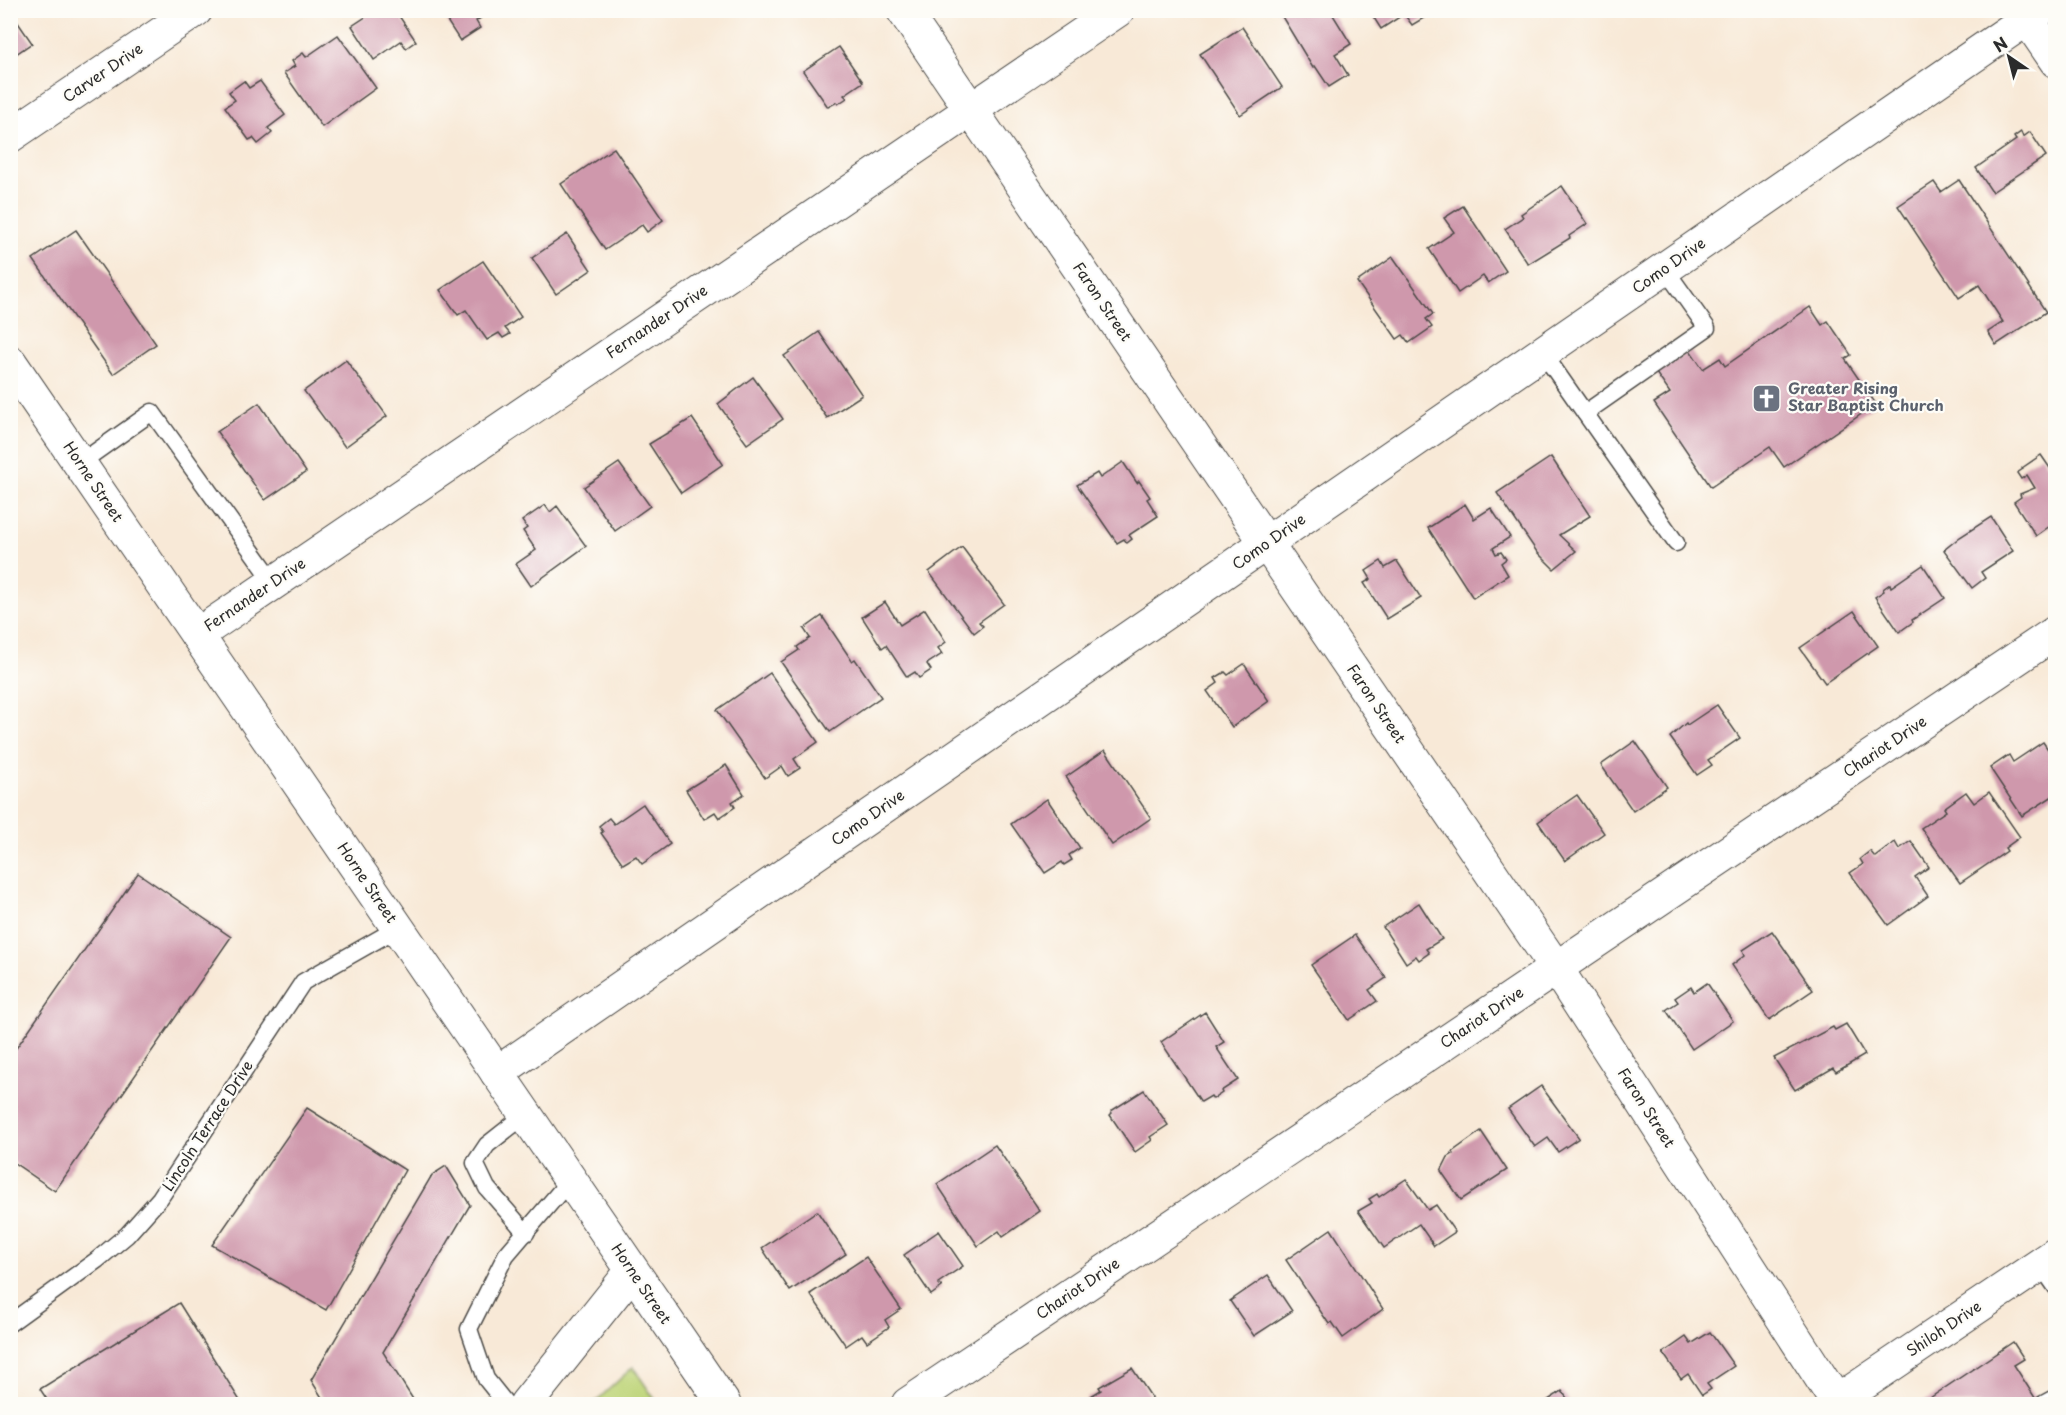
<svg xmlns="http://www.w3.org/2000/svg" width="2066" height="1415" font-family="'Playpen Sans',sans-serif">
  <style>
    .green { fill: #bed478; stroke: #748052; stroke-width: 1.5 }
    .building { fill: #cf98ac }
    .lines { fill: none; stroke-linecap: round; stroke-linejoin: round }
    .lane-casing { stroke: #4a4845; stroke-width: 19 }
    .street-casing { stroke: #4a4845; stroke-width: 35 }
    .secondary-casing { stroke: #4a4845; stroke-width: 35 }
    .lane { stroke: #fff; stroke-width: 16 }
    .street { stroke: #fff; stroke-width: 33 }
    .secondary { stroke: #fff; stroke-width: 33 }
    .labels { text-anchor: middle; stroke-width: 4.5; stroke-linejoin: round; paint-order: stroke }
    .street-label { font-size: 15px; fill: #2b2b2b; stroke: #fdfcf7 }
    .worship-label { font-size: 15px; font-weight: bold; fill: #5b616d; stroke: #fdfcf7; text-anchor: start }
  </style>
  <rect width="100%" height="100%" fill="#fdfcf7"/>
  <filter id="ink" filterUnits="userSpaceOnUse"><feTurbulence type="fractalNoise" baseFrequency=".0167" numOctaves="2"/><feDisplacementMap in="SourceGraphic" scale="12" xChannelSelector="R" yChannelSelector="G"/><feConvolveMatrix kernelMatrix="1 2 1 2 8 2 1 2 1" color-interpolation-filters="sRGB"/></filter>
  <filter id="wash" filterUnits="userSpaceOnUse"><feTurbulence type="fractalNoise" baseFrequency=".008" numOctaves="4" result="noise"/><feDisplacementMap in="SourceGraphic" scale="24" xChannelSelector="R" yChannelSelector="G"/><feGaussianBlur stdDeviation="1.35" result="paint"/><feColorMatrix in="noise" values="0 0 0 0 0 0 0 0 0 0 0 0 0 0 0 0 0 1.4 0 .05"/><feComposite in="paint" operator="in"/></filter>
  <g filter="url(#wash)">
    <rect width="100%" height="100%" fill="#f8e9d7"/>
    <polygon class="green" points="633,1367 658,1404 593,1404"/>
    <g id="blocks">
      <g class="building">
        <polygon points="368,10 395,10 416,41 406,48 401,41 374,60 352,26 367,16 365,12"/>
        <polygon points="440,10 493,10 476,21 480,28 460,41"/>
        <polygon points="1278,10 1330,10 1351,44 1335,54 1348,75 1329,87 1315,66 1313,68"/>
        <polygon points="1369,10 1423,10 1427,16 1412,25 1404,14 1381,29"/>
        <polygon points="10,11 32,43 10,58"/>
        <polygon points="1242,27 1282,87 1240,115 1200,54"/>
        <polygon points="338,35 376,88 322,127 284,73 295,66 292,61 303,53 306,57"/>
        <polygon points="839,47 863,82 844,95 847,98 838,104 837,102 828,107 803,71"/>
        <polygon points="244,81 249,88 260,81 285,115 268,128 272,133 258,144 253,138 249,140 225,107 235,100 229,92"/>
        <polygon points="2021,132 2023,137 2030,132 2046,156 1992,192 1976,168 2016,140 2014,137"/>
        <polygon points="614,148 663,220 647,232 642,225 605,250 561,184"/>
        <polygon points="1959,180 2046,312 1996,345 1988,332 2003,322 1979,285 1959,298 1898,206 1934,182 1941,192"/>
        <polygon points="1562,186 1587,224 1569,236 1570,238 1528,264 1505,229 1523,217 1521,214"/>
        <polygon points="1463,206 1506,271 1488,283 1483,276 1458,293 1429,249 1454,232 1444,218"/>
        <polygon points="76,230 156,344 113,374 33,259"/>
        <polygon points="567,234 591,270 556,294 532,258"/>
        <polygon points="1393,257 1433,314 1426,319 1432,327 1409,343 1403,335 1397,339 1357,282"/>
        <polygon points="483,261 521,317 505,328 510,334 503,338 499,333 487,340 466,310 458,315 440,290"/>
        <polygon points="1810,307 1822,325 1828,321 1851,355 1845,359 1876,404 1784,467 1770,447 1711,487 1654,403 1670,393 1656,373 1690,350 1703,369 1720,358 1725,366"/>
        <polygon points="819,332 862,395 827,418 784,356"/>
        <polygon points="346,360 387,416 345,447 304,391"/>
        <polygon points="753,377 783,419 747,444 718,404"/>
        <polygon points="259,403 306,472 265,500 217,432"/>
        <polygon points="692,418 723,464 681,493 649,444"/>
        <polygon points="2041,455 2054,474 2056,473 2056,535 2050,526 2036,536 2014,502 2021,497 2020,494 2035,488 2027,475 2021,479 2017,473 2023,469 2022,468"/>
        <polygon points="1551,457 1590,516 1559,535 1576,551 1554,569 1537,552 1497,493"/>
        <polygon points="1123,462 1137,483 1139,481 1150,497 1147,499 1158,516 1129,535 1132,539 1127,543 1124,539 1117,543 1077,485 1097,473 1100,478"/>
        <polygon points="619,463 650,506 615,531 584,487"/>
        <polygon points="1465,504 1474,519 1491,508 1510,537 1493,548 1496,554 1501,552 1506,559 1501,563 1508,575 1473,598 1428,528"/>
        <polygon points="545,505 550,512 557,506 586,546 531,586 516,564 536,550 523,531 527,528 522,521"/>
        <polygon points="1991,517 2013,551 1981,572 1985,578 1972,588 1944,550 1960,537"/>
        <polygon points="962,547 1004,604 979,622 983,626 974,633 929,572"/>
        <polygon points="1381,561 1385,568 1397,561 1421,598 1387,619 1364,583 1371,579 1366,571"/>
        <polygon points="1923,565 1945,598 1912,620 1913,622 1899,632 1875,597 1884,591 1883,589 1890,584 1891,587"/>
        <polygon points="885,602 900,625 925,609 946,642 938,648 942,654 927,664 931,670 919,678 915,672 907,677 886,645 882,648 862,617"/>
        <polygon points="1854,611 1878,646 1825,683 1800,648"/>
        <polygon points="822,616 852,661 855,659 881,697 830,732 781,662 799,650 797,647 810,638 804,629"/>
        <polygon points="1244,664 1269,701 1232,727 1207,691 1218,683 1215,678 1225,672 1228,675"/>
        <polygon points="770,673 818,742 794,759 800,768 788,776 782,766 765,778 717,710"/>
        <polygon points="1717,705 1740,738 1708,760 1712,765 1697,775 1670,737 1686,723 1687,725"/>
        <polygon points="1635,741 1667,787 1633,811 1601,765"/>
        <polygon points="2043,742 2056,761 2056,794 2022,816 1990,768 2009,755 2013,762"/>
        <polygon points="1105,750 1151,818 1112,845 1066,777"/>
        <polygon points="726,765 744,794 732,802 735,807 719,818 715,812 704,819 686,790"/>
        <polygon points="1966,792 1974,803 1989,792 2020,837 2005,848 2007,851 1960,883 1921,828 1946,811 1944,808"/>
        <polygon points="1577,795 1604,833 1565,861 1538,822"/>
        <polygon points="1047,799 1080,848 1069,855 1072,860 1064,865 1062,862 1045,873 1011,824"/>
        <polygon points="643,804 670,844 642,864 636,856 623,864 601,833 603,832 599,826 609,818 614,824"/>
        <polygon points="1911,841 1929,867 1915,877 1928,896 1888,925 1850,873 1863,864 1860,859 1870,851 1875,857 1895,842 1899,849"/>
        <polygon points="138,873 231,937 55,1191 10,1160 10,1057"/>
        <polygon points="1419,903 1442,939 1426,949 1429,953 1419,960 1416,956 1406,963 1383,927"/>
        <polygon points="1772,931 1813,990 1769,1020 1732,965 1745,955 1743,950"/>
        <polygon points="1355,935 1386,978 1369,990 1377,1001 1349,1020 1311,965"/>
        <polygon points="1707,983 1733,1021 1692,1049 1666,1010 1678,1002 1675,998 1691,987 1694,992"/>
        <polygon points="1205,1012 1224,1042 1216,1047 1238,1080 1221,1091 1222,1093 1213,1099 1211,1096 1201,1102 1161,1042"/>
        <polygon points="1846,1024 1865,1055 1836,1072 1833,1068 1795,1090 1774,1058 1833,1027 1835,1030"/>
        <polygon points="1541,1086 1579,1138 1558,1152 1548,1138 1535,1147 1508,1109"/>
        <polygon points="1144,1090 1168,1125 1150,1137 1152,1140 1135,1152 1110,1115 1112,1113 1111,1111"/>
        <polygon points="307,1108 405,1170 326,1310 212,1245"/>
        <polygon points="1481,1131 1507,1170 1461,1200 1441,1171 1448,1157 1453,1154 1452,1152"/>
        <polygon points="995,1145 1040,1211 1003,1237 999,1231 978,1246 937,1184"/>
        <polygon points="446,1166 470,1205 383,1352 416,1404 326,1404 311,1380 432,1175"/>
        <polygon points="1406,1179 1428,1210 1436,1205 1455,1232 1434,1246 1419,1224 1384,1248 1358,1211 1372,1203 1369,1199 1377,1194 1379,1197"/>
        <polygon points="817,1211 846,1254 790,1291 762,1248"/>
        <polygon points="1331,1229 1383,1309 1343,1338 1332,1322 1329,1324 1286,1260"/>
        <polygon points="939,1231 963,1266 938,1283 942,1287 931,1295 904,1255"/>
        <polygon points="866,1257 901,1309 885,1320 889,1327 867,1342 862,1335 846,1346 810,1294"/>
        <polygon points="1268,1275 1292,1311 1254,1336 1230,1301"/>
        <polygon points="179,1303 242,1404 50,1404 40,1389"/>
        <polygon points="1710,1332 1734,1366 1707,1384 1711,1389 1702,1395 1688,1374 1681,1379 1663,1353 1686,1337 1691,1344"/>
        <polygon points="2013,1342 2024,1359 2014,1365 2039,1404 1921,1404"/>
        <polygon points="1132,1368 1156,1404 1090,1404 1086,1399 1101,1390 1099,1387"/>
        <polygon points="1562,1391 1571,1404 1542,1404"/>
      </g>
    </g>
  </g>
  <g filter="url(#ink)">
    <use href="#blocks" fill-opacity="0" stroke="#4a4845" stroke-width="1.5"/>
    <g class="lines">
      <defs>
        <g id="lane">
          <polyline points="1543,353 1676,543"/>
          <polyline points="1585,413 1707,328 1665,269"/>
          <polyline points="80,463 152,412 274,582"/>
          <polyline points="525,1115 487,1145 475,1163 487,1188 526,1233"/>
          <polyline points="2040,1264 2056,1287"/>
          <polyline points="10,1323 97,1260 127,1235 160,1198 303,982 398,928"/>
          <polyline points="506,1404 486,1379 469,1329 506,1255 570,1180"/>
          <polyline points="2043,1404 2056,1397"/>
        </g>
        <g id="street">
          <polyline points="903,10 1556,968 1838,1404"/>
          <polyline points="2021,10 2056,61"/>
          <polyline points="10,136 196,10"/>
          <polyline points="197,635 1118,10"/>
          <polyline points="497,1073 2040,10"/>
          <polyline points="526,1404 632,1271"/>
          <polyline points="908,1404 2056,632"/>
          <polyline points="1833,1404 2056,1254"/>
        </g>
        <polyline id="secondary" points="10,362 724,1404"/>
      </defs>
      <use href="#lane" class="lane-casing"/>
      <use href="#street" class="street-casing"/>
      <use href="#secondary" class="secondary-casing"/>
      <use href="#lane" class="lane"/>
      <use href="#street" class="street"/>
      <use href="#secondary" class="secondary"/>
    </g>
  </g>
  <defs>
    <symbol id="church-square" viewBox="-11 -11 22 22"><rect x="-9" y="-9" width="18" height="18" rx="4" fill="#6b7280" stroke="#fdfcf7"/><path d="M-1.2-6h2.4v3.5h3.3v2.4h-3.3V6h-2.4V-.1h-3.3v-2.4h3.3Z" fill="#fff"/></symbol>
  </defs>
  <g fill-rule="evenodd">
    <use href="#church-square" x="1750" y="382" width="33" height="33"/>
  </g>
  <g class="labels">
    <g class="street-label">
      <text transform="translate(103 73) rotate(-34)" y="5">Carver Drive</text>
      <text transform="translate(1669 266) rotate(-35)" y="5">Como Drive</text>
      <text transform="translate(1102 302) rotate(56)" y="5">Faron Street</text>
      <text transform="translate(657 322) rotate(-34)" y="5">Fernander Drive</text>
      <text transform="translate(93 482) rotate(56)" y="5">Horne Street</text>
      <text transform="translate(1269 542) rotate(-35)" y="5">Como Drive</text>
      <text transform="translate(255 595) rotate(-34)" y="5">Fernander Drive</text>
      <text transform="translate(1376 704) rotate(56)" y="5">Faron Street</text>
      <text transform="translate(1885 747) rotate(-34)" y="5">Chariot Drive</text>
      <text transform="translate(868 818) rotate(-35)" y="5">Como Drive</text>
      <text transform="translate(367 883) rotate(56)" y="5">Horne Street</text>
      <text transform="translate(1482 1018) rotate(-34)" y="5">Chariot Drive</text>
      <text transform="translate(1646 1108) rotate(57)" y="5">Faron Street</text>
      <text transform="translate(208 1126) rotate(-57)" y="5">Lincoln Terrace Drive</text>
      <text transform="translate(641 1284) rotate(56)" y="5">Horne Street</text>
      <text transform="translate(1078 1289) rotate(-34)" y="5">Chariot Drive</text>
      <text transform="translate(1944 1329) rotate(-34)" y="5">Shiloh Drive</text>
    </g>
    <g class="worship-label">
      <text x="1788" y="394">Greater Rising<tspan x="1788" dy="17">Star Baptist Church</tspan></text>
    </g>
  </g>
  <rect width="2066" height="1415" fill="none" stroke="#fdfcf7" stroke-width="36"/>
  <g transform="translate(2009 57) rotate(325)" stroke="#fdfcf7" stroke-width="4.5" paint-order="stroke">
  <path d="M0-4.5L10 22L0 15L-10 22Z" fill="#2b2b2b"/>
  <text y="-9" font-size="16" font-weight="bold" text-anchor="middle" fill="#2b2b2b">N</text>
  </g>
</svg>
